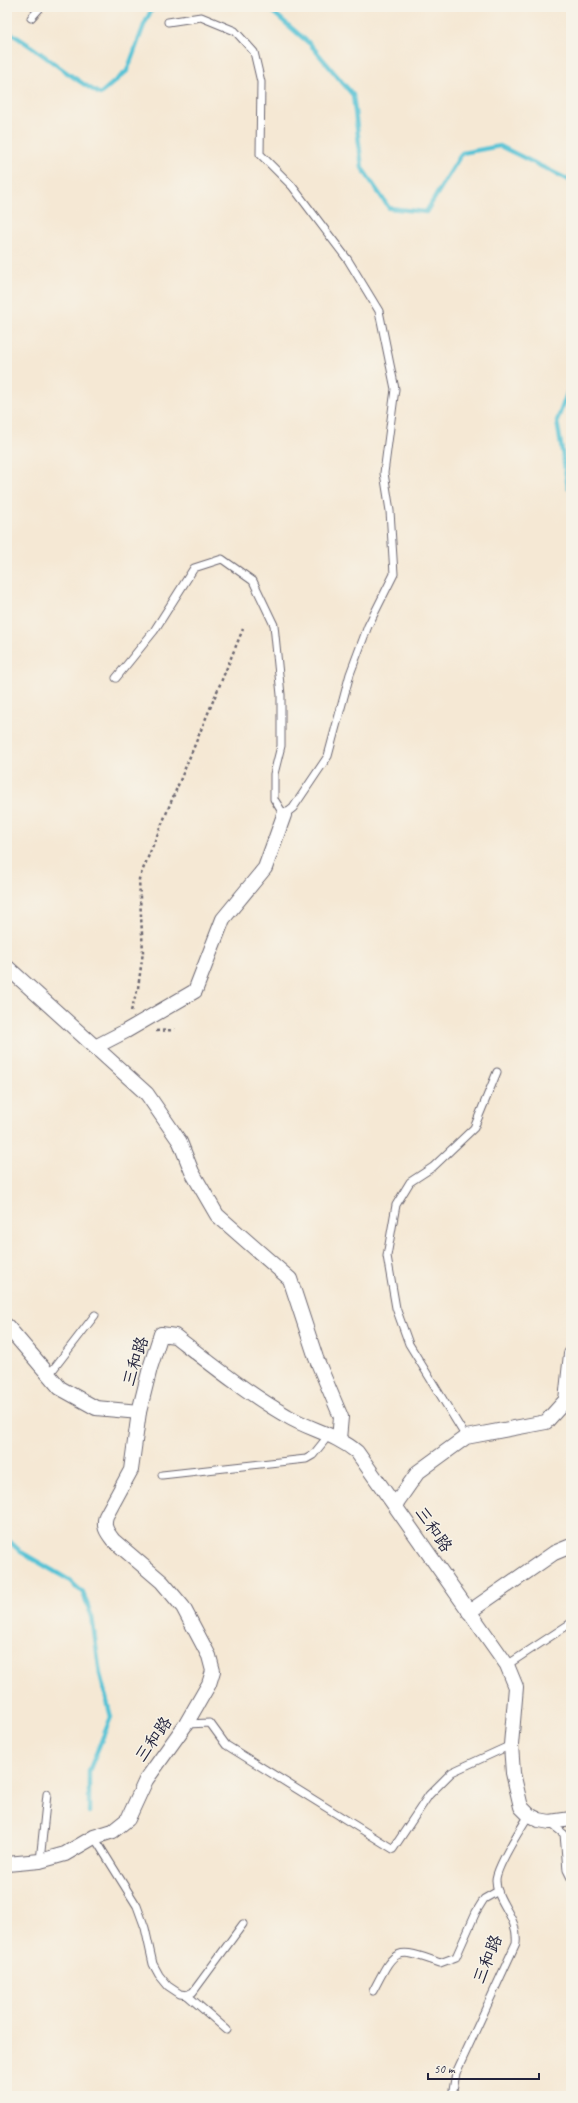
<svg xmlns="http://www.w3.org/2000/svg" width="578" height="2103" font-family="Caveat,'LXGW WenKai TC',sans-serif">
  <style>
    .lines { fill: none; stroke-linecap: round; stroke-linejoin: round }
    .stream { stroke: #59c3d5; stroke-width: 4.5 }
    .service-casing { stroke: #6c6771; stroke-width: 9 }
    .minor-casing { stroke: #6c6771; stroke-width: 16 }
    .path { stroke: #6c6771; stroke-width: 2.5; stroke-dasharray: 3 3; stroke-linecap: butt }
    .service { stroke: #fff; stroke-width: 7 }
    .minor { stroke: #fff; stroke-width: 14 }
    .labels { text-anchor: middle; stroke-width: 3; stroke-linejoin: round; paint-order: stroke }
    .street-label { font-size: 17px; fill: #22223b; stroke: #f7f3e8 }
  </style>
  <rect width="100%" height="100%" fill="#f7f3e8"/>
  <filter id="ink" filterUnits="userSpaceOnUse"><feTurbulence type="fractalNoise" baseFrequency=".025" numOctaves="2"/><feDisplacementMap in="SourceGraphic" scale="8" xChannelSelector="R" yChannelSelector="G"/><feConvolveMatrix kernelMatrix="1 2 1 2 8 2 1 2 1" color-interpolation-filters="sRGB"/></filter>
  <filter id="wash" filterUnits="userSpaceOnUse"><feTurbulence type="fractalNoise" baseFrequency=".012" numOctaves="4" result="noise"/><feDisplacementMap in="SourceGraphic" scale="16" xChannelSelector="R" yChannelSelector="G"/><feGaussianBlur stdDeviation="0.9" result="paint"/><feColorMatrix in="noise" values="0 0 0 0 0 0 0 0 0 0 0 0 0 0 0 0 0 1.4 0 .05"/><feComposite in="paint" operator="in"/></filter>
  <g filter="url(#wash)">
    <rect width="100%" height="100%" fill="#f5e8d4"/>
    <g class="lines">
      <g class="stream">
        <polyline points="267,7 310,44 353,95 362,168 389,208 426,212 462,153 500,146 571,181"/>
        <path d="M7 31C40 50 67 76 100 94L127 71 144 25 153 7"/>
        <polyline points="571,383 557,421 568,487 571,489"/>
        <polyline points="7,1539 21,1552 69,1580 83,1593 92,1617 100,1674 111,1717 89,1771 89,1812"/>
      </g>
    </g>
  </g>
  <g filter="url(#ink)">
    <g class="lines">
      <defs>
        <g id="service">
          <polyline points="31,18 41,7"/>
          <polyline points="116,678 154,631 194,568 222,559 253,581 274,625 281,695 281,746 274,774 274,799 284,815 293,808 328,756 350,674 368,626 394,574 390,511 384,473 395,389 379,311 348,260 292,186 260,154 261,82 254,52 235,31 201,17 168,22"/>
          <polyline points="48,1376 95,1315"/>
          <polyline points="466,1437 409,1344 396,1308 387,1256 396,1205 410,1182 433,1167 474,1128 497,1072"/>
          <polyline points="162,1475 306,1459 313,1455 329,1435"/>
          <polyline points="507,1665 571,1623"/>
          <polyline points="186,1724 210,1723 226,1745 393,1849 429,1795 452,1772 511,1745"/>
          <polyline points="550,1823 564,1834 567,1870 571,1878"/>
          <polyline points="94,1837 137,1906 145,1928 153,1964 159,1975 168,1986 180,1994 187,1995 193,1992 243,1924"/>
          <polyline points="40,1861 47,1794"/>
          <path d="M373 1991C395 1949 394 1946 440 1963L456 1957 476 1912 484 1899 498 1891"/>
          <polyline points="187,1995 227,2030"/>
          <path d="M452 2096 456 2073 516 1943C519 1917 496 1903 496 1880 496 1867 521 1828 529 1815"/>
        </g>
        <g id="minor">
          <polyline points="7,967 147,1094 180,1142 192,1172 217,1215 290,1279 316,1358 341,1417 339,1439"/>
          <polyline points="95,1047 126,1031 195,991 223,919 265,868 284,815"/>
          <polyline points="7,1326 60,1388 96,1408 139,1412"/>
          <polyline points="395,1505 418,1472 466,1437 546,1422 566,1400 571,1354"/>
          <polyline points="469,1612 554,1553 571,1546"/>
          <path d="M7 1864 40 1861 65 1854 94 1837 113 1831 128 1819 146 1780 186 1724 209 1684 213 1671 209 1656 183 1607 162 1582 113 1540C106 1531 103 1526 106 1516L131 1470 139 1412 150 1368 161 1334 175 1336C211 1364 247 1393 287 1416 310 1430 336 1434 357 1452L507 1665 516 1687 511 1745 513 1773 521 1807 529 1815 539 1820 550 1822 571 1819"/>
        </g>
      </defs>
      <use href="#service" class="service-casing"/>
      <use href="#minor" class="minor-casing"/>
      <g class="path">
        <polyline points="131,1011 138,988 143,952 139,879 243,629"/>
        <polyline points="156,1031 175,1030"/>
      </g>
      <use href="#service" class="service"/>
      <use href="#minor" class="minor"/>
    </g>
  </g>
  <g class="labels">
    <g class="street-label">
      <text transform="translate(135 1361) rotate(-73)" y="6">三和路</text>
      <text transform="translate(434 1529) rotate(55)" y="6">三和路</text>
      <text transform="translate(153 1739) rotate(-55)" y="6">三和路</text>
      <text transform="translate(487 1959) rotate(-68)" y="6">三和路</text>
    </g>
  </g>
  <rect width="578" height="2103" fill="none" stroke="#f7f3e8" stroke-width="24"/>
  <path d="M428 2073v6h111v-6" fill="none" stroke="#22223b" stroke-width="2"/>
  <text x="434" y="2073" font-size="12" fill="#22223b" stroke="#f7f3e8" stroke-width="3" paint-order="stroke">50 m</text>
</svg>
